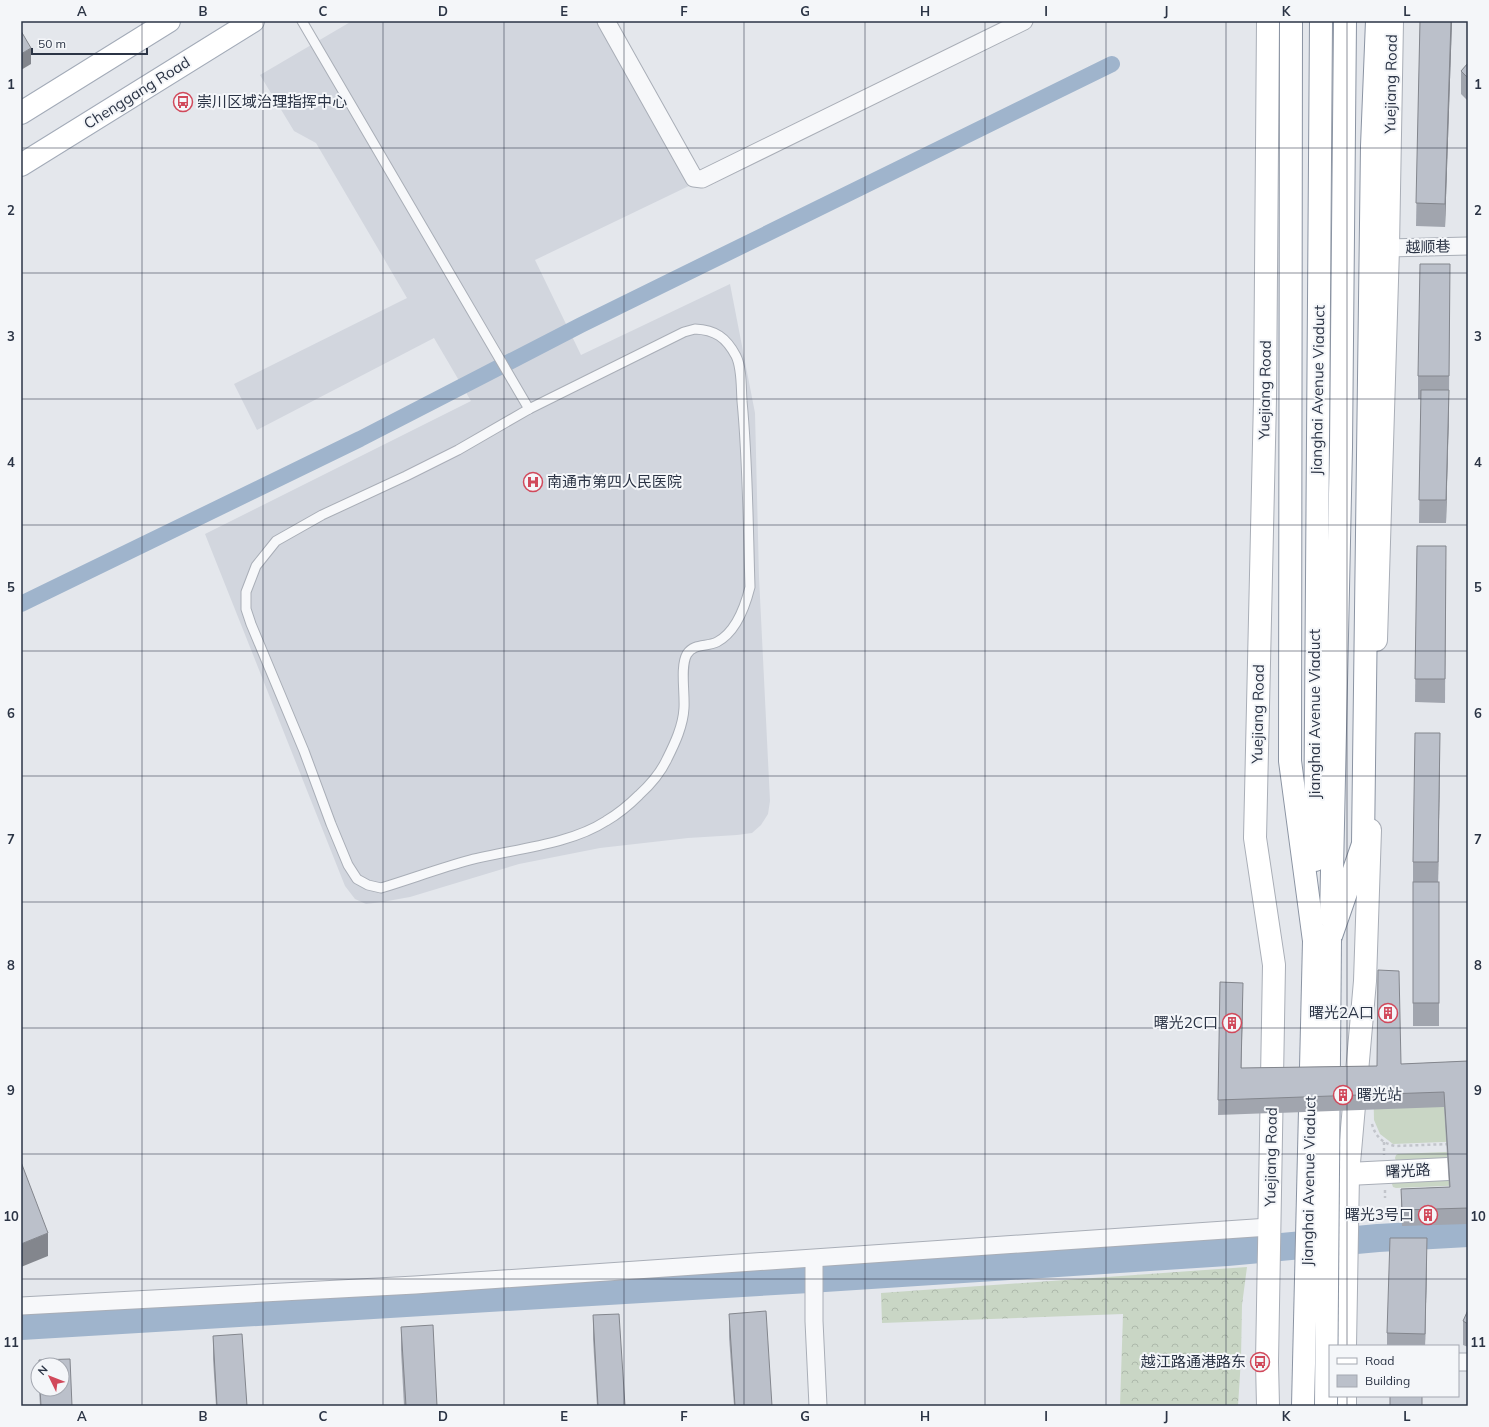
<svg xmlns="http://www.w3.org/2000/svg" width="1489" height="1427" font-family="Mulish,'Noto Sans SC',sans-serif">
  <style>
    .built { fill: #d2d6de }
    .grass { fill: #c9d6c5 }
    .forest { fill: url(#forest-crowns) }
    .water { fill: url(#water-rules) }
    .lines { fill: none; stroke-linecap: round; stroke-linejoin: round }
    .canal { stroke: #9fb4cc; stroke-width: 16 }
    .river { stroke: #9fb4cc; stroke-width: 28 }
    .lane-casing { stroke: #a9aeb7; stroke-width: 11 }
    .street-casing { stroke: #a9aeb7; stroke-width: 19 }
    .secondary-casing { stroke: #a9aeb7; stroke-width: 24 }
    .primary-casing { stroke: #a3abb8; stroke-width: 24 }
    .highway-casing { stroke: #8b94a3; stroke-width: 24 }
    .path { stroke: #c2c5cb; stroke-width: 2.5; stroke-dasharray: 3 3; stroke-linecap: butt }
    .lane { stroke: #f7f8fa; stroke-width: 9 }
    .street { stroke: #f7f8fa; stroke-width: 17 }
    .secondary { stroke: #fff; stroke-width: 22 }
    .primary { stroke: #fff; stroke-width: 22 }
    .highway { stroke: #fff; stroke-width: 22 }
    .highway-bridge-casing { stroke: #8b94a3; stroke-width: 24; stroke-linecap: butt }
    .highway-bridge { stroke: #fff; stroke-width: 22 }
    .wall { fill: #a1a5ae }
    .shaded-wall { fill: #83868d }
    .building { fill: #bbc0ca; stroke: #83868d }
    .grid { fill: none; stroke: #2b3445; stroke-width: 1; stroke-opacity: 0.55 }
    .labels { text-anchor: middle; stroke-width: 4; stroke-linejoin: round; paint-order: stroke }
    .street-label { font-size: 15px; fill: #2b3445; stroke: #f4f6f9 }
    .poi-label { font-size: 15px; fill: #2b3445; stroke: #f4f6f9; text-anchor: end }
    .neatline { fill: none; stroke: #2b3445; stroke-width: 1.5 }
    .grid-label { font-size: 13px; text-anchor: middle; font-weight: bold; fill: #2b3445 }
  </style>
  <defs>
    <pattern id="forest-crowns" width="20" height="18" patternUnits="userSpaceOnUse"><rect width="20" height="18" fill="#c9d6c5"/><path d="M2 6a3 3 0 1 1 6 0M12 15a3 3 0 1 1 6 0" fill="none" stroke="#adb8ab"/></pattern>
    <pattern id="water-rules" width="6" height="5" patternUnits="userSpaceOnUse"><rect width="6" height="5" fill="#9fb4cc"/><path d="M0 2.5h6" fill="none" stroke="#8293a7"/></pattern>
  </defs>
  <rect width="100%" height="100%" fill="#e4e7ec"/>
  <polygon class="built" points="352,21 599,21 693,184 535,260 581,355 730,284 755,413 759,577 770,801 768,814 761,825 752,833 737,835 688,838 600,848 519,864 410,897 382,902 366,904 355,899 345,886 205,534 471,401 434,338 257,430 234,384 407,298 316,143 294,131 260,75"/>
  <g class="grass">
    <polygon points="1468,1069 1468,1141 1393,1144 1380,1134 1374,1120 1373,1073"/>
    <polygon points="1468,1151 1468,1159 1398,1162 1396,1161 1395,1158 1396,1155 1398,1154"/>
    <polygon points="1468,1177 1468,1185 1396,1188 1393,1187 1392,1184 1393,1182"/>
  </g>
  <polygon class="forest" points="1247,1267 1242,1305 1241,1359 1238,1406 1120,1406 1123,1314 882,1323 881,1293"/>
  <polygon class="water" points="1468,1227 1468,1245 1372,1247 1373,1231"/>
  <g class="lines">
    <polyline class="canal" points="21,604 360,439 581,325 1112,64"/>
    <polyline class="river" points="21,1326 809,1279 1227,1252 1378,1238 1468,1233"/>
    <defs>
      <g id="lane">
        <polyline points="302,21 529,409"/>
        <path d="M695 329C715 330 726 337 736 356 742 368 741 387 742 401 748 463 748 525 750 587 745 607 736 632 717 642 707 647 694 643 687 654 680 666 685 693 684 708 683 726 675 743 667 759 661 772 650 785 639 795 629 805 618 814 606 821 569 845 513 849 470 860 440 868 411 879 381 888L368 885 357 879 348 865 331 824 304 751 251 624 246 609V592L256 566 276 541 322 515 406 476 458 450 529 409 684 332Z"/>
      </g>
      <g id="street">
        <polyline points="606,21 694,178 702,179 1024,21"/>
        <polyline points="1388,248 1468,246"/>
        <polyline points="814,1259 814,1321 818,1406"/>
        <polyline points="21,1306 415,1285 1269,1227"/>
        <polyline points="1458,1362 1468,1362"/>
      </g>
      <g id="secondary">
        <polyline points="1268,21 1265,399 1255,838 1274,965 1267,1362 1268,1406"/>
        <polyline points="1376,640 1388,248 1392,21"/>
        <polyline points="1348,1174 1468,1168"/>
        <polyline points="1345,1346 1348,1174 1365,981 1370,830"/>
        <polyline points="1345,1396 1345,1406"/>
      </g>
      <g id="primary">
        <polyline points="21,113 169,21"/>
        <polyline points="21,165 253,21"/>
      </g>
      <g id="highway">
        <polyline points="1291,21 1290,761 1314,941"/>
        <polyline points="1315,860 1321,21"/>
        <polyline points="1331,918 1341,447 1345,21"/>
        <polyline points="1330,939 1363,844 1372,146 1377,21"/>
      </g>
    </defs>
    <use href="#lane" class="lane-casing"/>
    <use href="#street" class="street-casing"/>
    <use href="#secondary" class="secondary-casing"/>
    <use href="#primary" class="primary-casing"/>
    <use href="#highway" class="highway-casing"/>
    <g class="path">
      <path d="M1372 1124C1375 1136 1383 1144 1396 1146L1450 1144"/>
      <polyline points="1384,1142 1384,1155"/>
      <polyline points="1385,1190 1385,1198"/>
    </g>
    <use href="#lane" class="lane"/>
    <use href="#street" class="street"/>
    <use href="#secondary" class="secondary"/>
    <use href="#primary" class="primary"/>
    <use href="#highway" class="highway"/>
    <defs>
      <g id="highway-bridge">
        <polyline points="1303,1406 1314,941"/>
        <polyline points="1326,1406 1330,939"/>
      </g>
    </defs>
    <use href="#highway-bridge" class="highway-bridge-casing"/>
    <use href="#highway-bridge" class="highway-bridge"/>
  </g>
  <g class="wall">
    <polygon points="1420,21 1452,21 1445,227 1416,226"/>
    <polygon points="1468,63 1468,101 1461,94 1461,71"/>
    <polygon points="1450,264 1449,399 1446,523 1419,523 1421,399 1418,399 1418,376"/>
    <polygon points="1417,546 1446,570 1445,703 1415,702"/>
    <polygon points="1440,756 1438,882 1439,882 1439,1026 1413,1026 1413,862"/>
    <polygon points="1220,982 1243,998 1241,1068 1377,1066 1401,1064 1468,1061 1468,1224 1402,1226 1401,1205 1401,1189 1449,1187 1444,1107 1218,1115"/>
    <polygon points="1427,1262 1425,1346 1387,1346 1387,1333"/>
    <polygon points="1468,1310 1468,1347 1463,1345 1463,1321"/>
    <polygon points="729,1314 772,1406 734,1406 729,1337"/>
    <polygon points="593,1315 625,1406 597,1406 593,1339"/>
    <polygon points="401,1327 437,1406 404,1406 401,1350"/>
    <polygon points="213,1336 247,1406 216,1406 213,1359"/>
    <polygon points="39,1389 62,1389 72,1406 40,1406"/>
  </g>
  <g class="shaded-wall">
    <polygon points="1451,21 1452,21 1445,227 1445,204"/>
    <polygon points="31,48 31,64 21,70 21,54"/>
    <polygon points="1449,390 1449,414 1446,523 1446,500"/>
    <polygon points="1440,733 1440,756 1438,885 1438,862"/>
    <polygon points="1243,983 1243,998 1241,1083 1241,1068"/>
    <polygon points="48,1233 48,1256 21,1267 21,1244"/>
    <polygon points="1427,1238 1427,1262 1425,1346 1425,1334"/>
  </g>
  <g class="building">
    <polygon points="1420,21 1451,21 1445,204 1416,203"/>
    <polygon points="21,31 31,48 21,54"/>
    <polygon points="1468,63 1468,78 1461,71"/>
    <polygon points="1420,264 1450,264 1449,376 1418,376"/>
    <polygon points="1421,390 1449,390 1446,500 1419,500"/>
    <polygon points="1417,546 1446,546 1445,679 1415,679"/>
    <polygon points="1415,733 1440,733 1438,862 1413,862"/>
    <rect x="1413" y="882" width="26" height="121"/>
    <polygon points="1378,970 1399,971 1401,1064 1468,1061 1468,1208 1402,1210 1401,1189 1450,1187 1444,1092 1218,1100 1220,982 1243,983 1241,1068 1377,1066"/>
    <polygon points="21,1162 48,1233 21,1244"/>
    <polygon points="1390,1238 1427,1238 1425,1334 1387,1333"/>
    <polygon points="1468,1310 1468,1324 1463,1321"/>
    <polygon points="766,1311 772,1406 735,1406 729,1314"/>
    <polygon points="619,1314 625,1406 598,1406 593,1315"/>
    <polygon points="433,1325 437,1406 406,1406 401,1327"/>
    <polygon points="242,1334 247,1406 217,1406 213,1336"/>
    <polygon points="70,1359 72,1406 41,1406 40,1389 62,1389 62,1365 39,1365 39,1360"/>
    <rect x="1390" y="1396" width="32" height="10"/>
  </g>
  <path class="grid" d="M142 21V1406M263 21V1406M383 21V1406M504 21V1406M624 21V1406M744 21V1406M865 21V1406M985 21V1406M1106 21V1406M1226 21V1406M1347 21V1346M21 148H1468M21 273H1468M21 399H1468M21 525H1468M21 651H1468M21 776H1468M21 902H1468M21 1028H1468M21 1154H1468M21 1279H1468M1347 1396V1406"/>
  <defs>
    <symbol id="bus-ring" viewBox="-11 -11 22 22"><circle r="9.5" fill="#f4f6f9" stroke="#d1495b" stroke-width="1.5"/><path d="M-5-6H5V4H4V6H2V4H-2V6H-4V4H-5ZM-3.5-4V0h7V-4ZM-3.5 1.2v1.5H-2V1.2ZM2 1.2v1.5H3.5V1.2Z" fill="#d1495b"/></symbol>
    <symbol id="hospital-ring" viewBox="-11 -11 22 22"><circle r="9.5" fill="#f4f6f9" stroke="#d1495b" stroke-width="1.5"/><path d="M-5-5h3v3.5h4V-5h3V5h-3V1.5h-4V5h-3Z" fill="#d1495b"/></symbol>
    <symbol id="building-ring" viewBox="-11 -11 22 22"><circle r="9.5" fill="#f4f6f9" stroke="#d1495b" stroke-width="1.5"/><path d="M-4-6H4V6H1V3H-1V6H-4ZM-2.5-4.3h1.7v1.8h-1.7ZM.8-4.3h1.7v1.8H.8ZM-2.5-1h1.7V.8h-1.7ZM.8-1h1.7V.8H.8Z" fill="#d1495b"/></symbol>
  </defs>
  <g fill-rule="evenodd">
    <use href="#bus-ring" x="172" y="91" width="22" height="22"/>
    <use href="#hospital-ring" x="522" y="471" width="22" height="22"/>
    <use href="#building-ring" x="1377" y="1002" width="22" height="22"/>
    <use href="#building-ring" x="1221" y="1012" width="22" height="22"/>
    <use href="#building-ring" x="1332" y="1084" width="22" height="22"/>
    <use href="#building-ring" x="1417" y="1204" width="22" height="22"/>
    <use href="#bus-ring" x="1249" y="1351" width="22" height="22"/>
  </g>
  <g class="labels">
    <g class="street-label">
      <text transform="translate(1391 84) rotate(-89)" y="5">Yuejiang Road</text>
      <text transform="translate(137 93) rotate(-32)" y="5">Chenggang Road</text>
      <text transform="translate(1428 247) rotate(-1)" y="5">越顺巷</text>
      <text transform="translate(1265 390) rotate(-89)" y="5">Yuejiang Road</text>
      <text transform="translate(1318 390) rotate(-89)" y="5">Jianghai Avenue Viaduct</text>
      <text transform="translate(1258 714) rotate(-89)" y="5">Yuejiang Road</text>
      <text transform="translate(1315 714) rotate(-90)" y="5">Jianghai Avenue Viaduct</text>
      <text transform="translate(1271 1157) rotate(-89)" y="5">Yuejiang Road</text>
      <text transform="translate(1408 1171) rotate(-3)" y="5">曙光路</text>
      <text transform="translate(1309 1181) rotate(-89)" y="5">Jianghai Avenue Viaduct</text>
    </g>
    <g class="poi-label">
      <text x="197" y="107" text-anchor="start">崇川区域治理指挥中心</text>
      <text x="547" y="487" text-anchor="start">南通市第四人民医院</text>
      <text x="1374" y="1018">曙光2A口</text>
      <text x="1218" y="1028">曙光2C口</text>
      <text x="1357" y="1100" text-anchor="start">曙光站</text>
      <text x="1414" y="1220">曙光3号口</text>
      <text x="1246" y="1367">越江路通港路东</text>
    </g>
  </g>
  <rect width="1489" height="1427" fill="none" stroke="#f4f6f9" stroke-width="44"/>
  <rect x="1329" y="1345" width="130" height="52" fill="#f4f6f9" stroke="#a4a8b1"/>
  <rect x="1337" y="1358" width="20" height="6" fill="#ffffff" stroke="#a4a8b1"/>
  <text x="1365" y="1365" font-size="12" fill="#2b3445">Road</text>
  <rect x="1337" y="1375" width="20" height="12" fill="#bbc0ca" stroke="#a4a8b1"/>
  <text x="1365" y="1385" font-size="12" fill="#2b3445">Building</text>
  <g transform="translate(50 1377) rotate(313)"><circle r="19" fill="#f4f6f9" stroke="#a4a8b1"/>
  <path d="M0-3L7 15L0 10L-7 15Z" fill="#d1495b"/>
  <text y="-6" font-size="11" font-weight="bold" text-anchor="middle" fill="#2b3445">N</text>
  </g>
  <path d="M32 48v6h115v-6" fill="none" stroke="#2b3445" stroke-width="2"/>
  <text x="38" y="48" font-size="12" fill="#2b3445" stroke="#f4f6f9" stroke-width="3" paint-order="stroke">50 m</text>
  <rect x="22" y="22" width="1445" height="1383" class="neatline"/>
  <g class="grid-label">
    <text x="82" y="16">A</text>
    <text x="203" y="16">B</text>
    <text x="323" y="16">C</text>
    <text x="443" y="16">D</text>
    <text x="564" y="16">E</text>
    <text x="684" y="16">F</text>
    <text x="805" y="16">G</text>
    <text x="925" y="16">H</text>
    <text x="1046" y="16">I</text>
    <text x="1166" y="16">J</text>
    <text x="1286" y="16">K</text>
    <text x="1407" y="16">L</text>
    <text x="11" y="89">1</text>
    <text x="1478" y="89">1</text>
    <text x="11" y="215">2</text>
    <text x="1478" y="215">2</text>
    <text x="11" y="341">3</text>
    <text x="1478" y="341">3</text>
    <text x="11" y="467">4</text>
    <text x="1478" y="467">4</text>
    <text x="11" y="592">5</text>
    <text x="1478" y="592">5</text>
    <text x="11" y="718">6</text>
    <text x="1478" y="718">6</text>
    <text x="11" y="844">7</text>
    <text x="1478" y="844">7</text>
    <text x="11" y="970">8</text>
    <text x="1478" y="970">8</text>
    <text x="11" y="1095">9</text>
    <text x="1478" y="1095">9</text>
    <text x="11" y="1221">10</text>
    <text x="1478" y="1221">10</text>
    <text x="11" y="1347">11</text>
    <text x="1478" y="1347">11</text>
    <text x="82" y="1421">A</text>
    <text x="203" y="1421">B</text>
    <text x="323" y="1421">C</text>
    <text x="443" y="1421">D</text>
    <text x="564" y="1421">E</text>
    <text x="684" y="1421">F</text>
    <text x="805" y="1421">G</text>
    <text x="925" y="1421">H</text>
    <text x="1046" y="1421">I</text>
    <text x="1166" y="1421">J</text>
    <text x="1286" y="1421">K</text>
    <text x="1407" y="1421">L</text>
  </g>
</svg>
